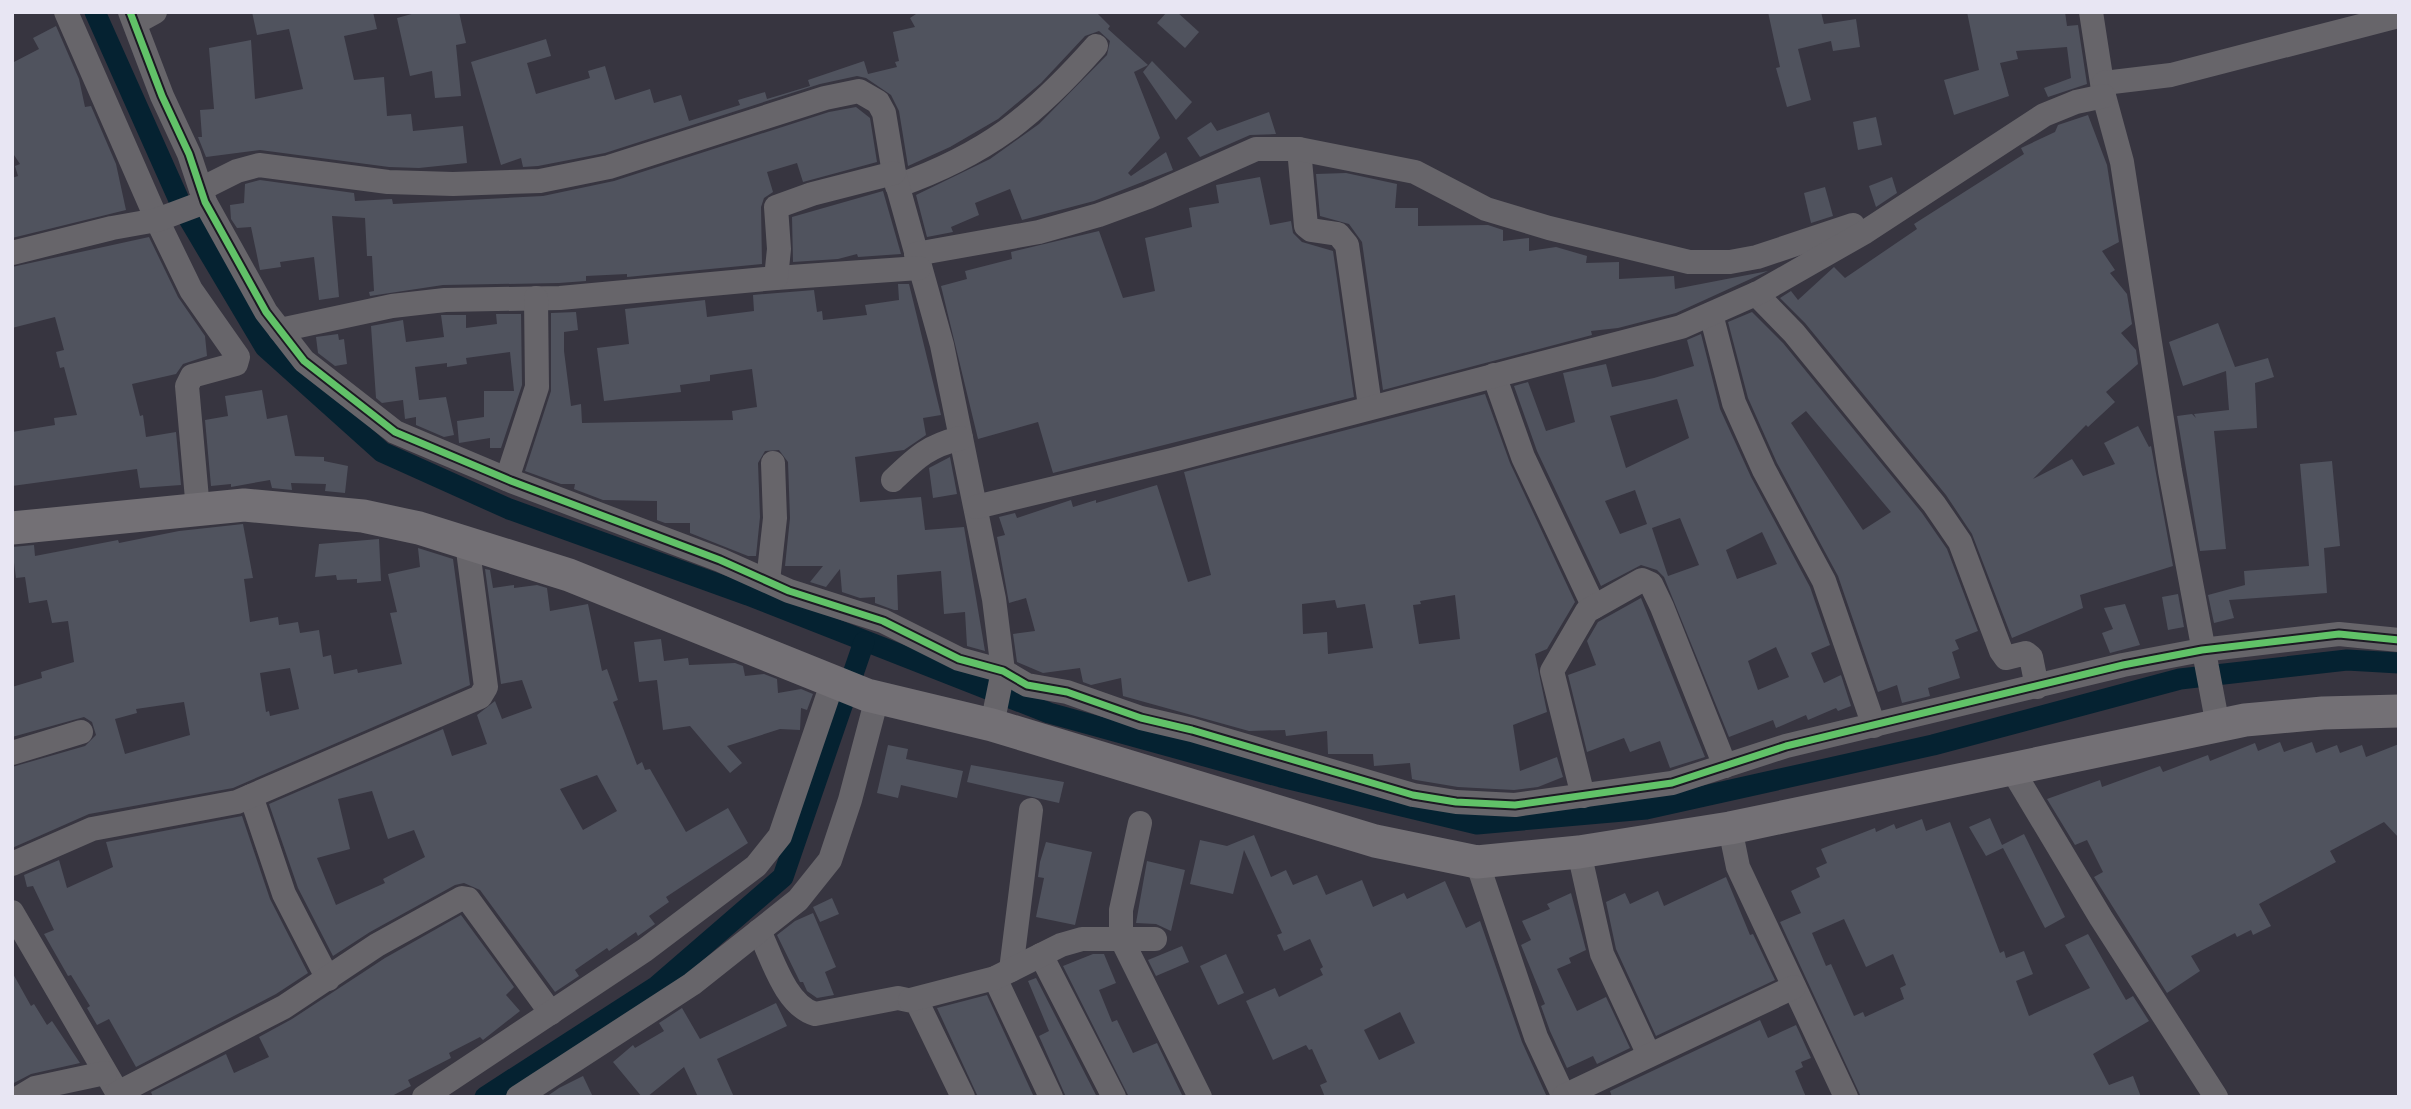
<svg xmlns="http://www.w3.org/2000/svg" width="2411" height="1109" font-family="Helvetica,sans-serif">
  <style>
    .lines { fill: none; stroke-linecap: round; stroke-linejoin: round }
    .canal { stroke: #052231; stroke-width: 21 }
    .building { fill: #50535e; fill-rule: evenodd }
    .minor { stroke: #67656a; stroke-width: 24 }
    .secondary { stroke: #737075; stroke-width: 33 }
    .cycleway-casing { stroke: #1c1a23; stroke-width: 11 }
    .cycleway { stroke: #61c268; stroke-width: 7 }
  </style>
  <rect width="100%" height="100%" fill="#373540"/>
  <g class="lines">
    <g class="canal">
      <polyline points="95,12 183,209 265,347 382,452 509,509 748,595 1049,713 1281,777 1477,824 1646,809 1933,745 2180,679 2347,660 2399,663"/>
      <polyline points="485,1097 657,986 783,877 864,642"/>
    </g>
  </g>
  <g class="building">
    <polygon points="252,12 373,12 377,29 344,36 354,80 384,77 387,116 411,114 413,131 463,126 467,163 419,168 389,167 260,150 206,157 198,137 202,137 200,110 214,109 209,48 251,40 255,99 303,89 289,29 257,35"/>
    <polygon points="419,12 459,12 466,43 456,45 461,96 435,98 432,71 410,76 397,18"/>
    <polygon points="919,12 1096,12 1110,26 1108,29 1148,65 1134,72 1160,138 1128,173 1131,176 1166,152 1173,170 1094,201 1022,220 1010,189 975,203 979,215 951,227 953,232 927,237 916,195 990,159 1039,124 1107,55 1110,41 1099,31 1085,36 1041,83 998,119 950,147 908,166 899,111 891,95 866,78 857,76 820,84 605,153 538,166 523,167 521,158 501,165 471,62 546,39 551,56 527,63 536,94 590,78 588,71 605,66 615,100 650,89 654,103 681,95 689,121 740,105 738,100 765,92 767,99 810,86 808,80 864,61 868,74 897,67 895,62 899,61 893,32 915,27 910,18"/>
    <polygon points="1167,12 1177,12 1199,32 1185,48 1157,23"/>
    <polygon points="1768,12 1821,12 1824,24 1856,19 1860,47 1833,51 1831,41 1798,49 1811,100 1787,107 1776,68 1780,67"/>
    <polygon points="1967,12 2065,12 2067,26 2078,25 2087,84 2048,97 2044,88 2071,78 2067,47 2016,51 2018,59 2000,63 2009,96 1954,115 1944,80 1979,70"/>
    <polygon points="56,26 79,79 85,107 91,106 116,164 126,210 12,238 12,178 18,176 15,166 20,164 12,152 12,63 39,49 33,38"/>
    <polygon points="1152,61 1192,102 1176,120 1143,72"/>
    <polygon points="856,107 870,118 877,162 803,182 797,163 767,172 773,192 764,198 761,207 762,264 627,277 627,274 586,276 586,281 559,283 443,285 370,296 369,292 374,291 372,256 367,256 365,218 332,216 339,297 319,300 314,257 280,262 281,267 260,270 251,227 237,228 231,219 230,205 244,203 245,184 260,180 354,193 355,201 392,199 393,204 543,196 614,181 829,112"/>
    <polygon points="1269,112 1276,134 1250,135 1200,157 1187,138 1211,122 1217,131"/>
    <polygon points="2088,115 2107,165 2119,242 2102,251 2115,270 2110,273 2127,294 2132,324 2121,333 2136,350 2138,364 2106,392 2115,402 2088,427 2086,425 2033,479 2072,459 2083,476 2115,464 2104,443 2138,426 2149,447 2151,446 2173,566 2080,595 2083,608 2012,638 1972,534 1946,495 1805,323 1780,298 1791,291 1798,300 1834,267 1845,278 1917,229 1914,224 2024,154 2021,148 2055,132 2058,125"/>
    <polygon points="1876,117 1882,145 1858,150 1853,122"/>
    <polygon points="1346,173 1397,184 1395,208 1418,208 1418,226 1488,225 1503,230 1503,241 1529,238 1529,251 1556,247 1587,256 1586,263 1619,262 1619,279 1674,276 1675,289 1768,271 1676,313 1618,328 1591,331 1592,335 1383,390 1362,242 1349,224 1320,216 1316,174"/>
    <polygon points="1260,177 1270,225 1291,221 1293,233 1302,242 1333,251 1354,397 1053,473 1038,422 978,439 941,286 967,279 965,271 1012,259 1011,252 1099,231 1123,298 1155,291 1145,238 1192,227 1189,208 1219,203 1216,185"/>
    <polygon points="1892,177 1897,193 1876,207 1869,186"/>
    <polygon points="1825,187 1833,216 1811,223 1804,193"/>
    <polygon points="883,191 901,254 858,257 857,254 838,259 793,262 792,217"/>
    <polygon points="149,237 178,297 205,336 207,356 183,364 176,374 132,384 140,416 143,415 146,437 176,432 181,485 140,488 137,469 12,486 12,432 55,425 54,418 77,415 64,367 60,368 56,352 64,350 55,317 12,328 12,267"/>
    <polygon points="898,284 909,284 941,415 923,418 926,435 904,450 855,457 860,502 921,497 925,530 964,527 985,651 967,646 965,612 944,614 941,571 897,575 898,610 894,610 875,603 875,597 860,598 842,592 840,569 826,587 810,582 823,566 785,566 790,518 788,462 779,450 765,451 758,463 760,517 756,556 748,556 690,533 690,523 665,523 657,520 657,501 603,500 574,489 575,484 561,484 525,471 551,391 551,313 576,312 578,330 564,332 564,351 571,406 581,404 582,423 733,420 732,411 757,407 752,369 710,375 710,381 680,385 681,392 604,401 597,348 629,344 625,309 705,300 707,317 754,311 753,295 814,290 817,312 822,311 823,320 867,315 865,305 899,300"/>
    <path d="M1752 312 1783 343 1922 513 1947 549 1978 631 1955 640 1959 649 1952 652 1960 678 1928 688 1930 696 1902 703 1897 685 1878 692 1838 576 1777 463 1748 398 1728 322ZM1806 411 1891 512 1863 530 1791 423Z"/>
    <polygon points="496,314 521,314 522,385 501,448 490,448 490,438 459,443 457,421 484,417 484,391 514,391 510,352 466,358 467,364 447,367 447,363 415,367 419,400 446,397 454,435 444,437 416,425 416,417 405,419 403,400 382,403 376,398 371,326 403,320 406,342 444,337 441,315 466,315 466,328 497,324"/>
    <polygon points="2218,323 2235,367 2268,358 2274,377 2255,383 2257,428 2214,431 2226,549 2200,551 2177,416 2192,414 2196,418 2194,414 2229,410 2226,371 2183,386 2169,342"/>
    <polygon points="338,334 339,340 344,339 347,364 335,366 318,353 316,337"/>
    <path d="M1701 334 1720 409 1751 477 1810 587 1830 645 1811 653 1824 683 1841 675 1851 706 1838 711 1836 708 1808 720 1806 715 1776 728 1773 720 1729 737 1664 577 1657 570 1641 565 1601 586 1537 451 1514 386 1528 382 1546 431 1575 422 1563 373 1606 364 1612 387 1654 378 1694 366 1687 340ZM1677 399 1689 438 1626 468 1610 416ZM1635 490 1647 524 1620 534 1605 501ZM1680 518 1699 565 1668 576 1652 528ZM1762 532 1777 564 1737 579 1726 550ZM1776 647 1789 677 1758 690 1748 661Z"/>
    <polygon points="262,390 267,419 287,415 295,456 324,457 324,461 348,466 345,493 325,491 326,484 291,483 292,490 272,488 270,480 231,487 231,484 211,486 205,420 228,416 225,396"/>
    <path d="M1485 394 1510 463 1575 602 1547 649 1535 654 1547 712 1513 725 1520 771 1557 757 1563 777 1538 787 1514 790 1458 787 1416 780 1412 779 1410 763 1374 766 1373 754H1328L1327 731 1286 736 1285 730 1249 731 1123 696 1121 678 1091 685 1083 682 1080 668 1043 673 1017 662 1013 634 1035 631 1026 598 1009 603 997 537 1005 535 999 517 1015 513 1017 518 1071 500 1073 507 1096 500V503L1157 485 1188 582 1211 575 1184 472ZM1455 595 1460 639 1419 644 1413 605 1421 604 1420 601ZM1335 600 1337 608 1365 604 1373 648 1328 654 1327 632 1303 634 1302 604Z"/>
    <polygon points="950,457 957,494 933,498 929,468"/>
    <polygon points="2332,461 2340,546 2324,548 2327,593 2229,600 2234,618 2214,623 2208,595 2245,585 2244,571 2309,566 2300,464"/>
    <path d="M243 524 253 578 244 579 250 622 278 617 279 625 298 622 300 633 319 630 323 657 331 655 334 674 357 669 358 673 402 664 390 613 397 612 388 574 420 567 418 548 453 559 470 685 233 788 89 814 12 848V767L85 746 96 735 92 722 84 717 12 737V687L42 678 41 672 74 662 68 621 52 623 47 600 29 603 25 577 16 578 12 547 34 545 35 556 118 540 119 543 179 531ZM290 668 299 709 270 716 269 711 266 712 260 673ZM184 702 190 735 125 754 115 719 137 713 136 709Z"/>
    <polygon points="379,539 381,581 357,583 357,579 337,580 336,575 315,577 319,544"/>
    <path d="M485 569 490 570 493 588 514 585V588L537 585 547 588 550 611 588 604 602 671 607 669 618 700 613 702 637 765 642 762 645 770 650 769 686 832 728 808 748 843 666 897 669 902 649 916 655 924 638 936 636 932 609 951 607 948 575 970 579 976 555 992 480 890 464 883 455 885 370 932 333 956 298 888 269 804 443 729 452 756 487 744 477 715 495 701 502 719 532 708 522 680 501 684ZM597 775 617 811 583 830 560 789ZM372 791 388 839 414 830 425 857 383 879 385 883 336 905 317 858 350 849 338 799Z"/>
    <polygon points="2178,594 2184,627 2168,630 2162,597"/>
    <polygon points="1641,598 1705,757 1670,768 1660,741 1630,752 1624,738 1587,752 1568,675 1596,665 1587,641 1598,622"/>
    <polygon points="2125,604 2140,645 2110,653 2102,633 2113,629 2104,608"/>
    <polygon points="661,639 664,661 688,658 689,665 735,663 743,666 745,676 764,674 777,679 778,693 801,689 813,694 807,710 801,708 800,730 780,729 727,746 742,763 730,773 690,726 663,730 657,680 639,682 634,642"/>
    <polygon points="2280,742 2284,752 2312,742 2316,753 2337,745 2340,753 2362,745 2366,757 2399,744 2399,838 2384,822 2330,851 2336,862 2259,904 2271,926 2253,935 2251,930 2237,937 2235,933 2191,956 2200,971 2167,993 2094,877 2103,872 2087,840 2075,845 2047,799 2100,780 2102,787 2160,766 2163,772 2208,755 2210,761 2255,743 2258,751"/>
    <polygon points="888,745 908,749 906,759 963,771 957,798 901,785 898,798 877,793"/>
    <polygon points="971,765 1064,782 1059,803 967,782"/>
    <polygon points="242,816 270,899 308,973 276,994 136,1067 109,1019 97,1025 87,1008 90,1006 71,975 68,976 44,934 54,930 33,886 27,887 24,875 59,860 67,888 113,867 106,842"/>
    <polygon points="1990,818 2002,845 2024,834 2065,917 2045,928 2003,848 1986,856 1969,827"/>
    <path d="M1922 819 1926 831 1950 822 2000 953 2004 951 2006 958 2024 951 2033 974 2016 981 2029 1016 2090 988 2065 945 2088 934 2126 1000 2133 996 2149 1021 2093 1054 2109 1085 2133 1076 2141 1097H1861L1780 922 1801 913 1791 891 1820 877 1816 868 1827 863 1821 849 1875 828 1876 832 1894 824 1896 829ZM1844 919 1866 967 1893 954 1906 985 1900 988 1904 999 1865 1017 1863 1012 1854 1016 1831 964 1826 966 1812 933Z"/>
    <path d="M1254 835 1271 877 1286 870 1293 885 1317 875 1326 895 1362 880 1373 907 1404 893 1407 899 1445 881 1466 928 1480 921 1522 1042 1547 1097H1325L1320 1085 1327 1082 1312 1049 1309 1050 1306 1045 1273 1060 1246 1001 1275 988 1279 997 1323 975 1320 969 1323 967 1310 939 1284 951 1277 935 1282 933 1244 850 1233 894 1190 884 1200 840 1227 846ZM1400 1012 1415 1043 1379 1060 1364 1030Z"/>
    <polygon points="1046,842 1092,852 1075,925 1036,917 1044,878 1038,877 1040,862"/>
    <polygon points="1147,861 1185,870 1171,931 1156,924 1136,923"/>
    <polygon points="1726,877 1750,935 1753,934 1775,980 1656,1036 1616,949 1606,902 1625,893 1630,904 1658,891 1664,906"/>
    <polygon points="1571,893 1586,950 1569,958 1571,963 1557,969 1577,1011 1606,997 1630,1048 1597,1064 1593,1056 1567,1068 1550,1031 1541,1006 1545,1004 1521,945 1531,940 1522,921 1550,909 1547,904"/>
    <polygon points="832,898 839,914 820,922 813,907"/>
    <polygon points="813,913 836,967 825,972 834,995 817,998 807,991 803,982 800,982 777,935 795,921"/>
    <polygon points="461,915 514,987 506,995 520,1011 483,1040 480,1037 449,1053 451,1058 408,1080 411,1086 390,1097 153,1097 151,1092 226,1054 234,1073 269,1057 259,1037 292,1019 385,958"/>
    <polygon points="1182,946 1189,962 1156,976 1148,960"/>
    <polygon points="1093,954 1104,954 1116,983 1099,990 1112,1022 1117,1020 1133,1053 1157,1043 1183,1097 1129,1097 1063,966"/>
    <polygon points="1226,954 1244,993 1218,1005 1200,966"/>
    <polygon points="12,972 31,1006 34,1004 47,1025 52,1021 80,1063 31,1074 12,1084"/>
    <polygon points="1036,978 1097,1097 1066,1097 1039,1036 1049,1031 1028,981"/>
    <polygon points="987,995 1034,1097 978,1097 937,1008"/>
    <polygon points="776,1003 787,1026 717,1059 734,1097 698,1097 684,1067 647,1097 642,1097 613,1062 633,1045 635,1048 664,1031 659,1023 682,1008 700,1039"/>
    <polygon points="1760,1020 1768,1038 1796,1025 1811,1058 1801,1062 1803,1067 1795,1071 1806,1097 1612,1097 1610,1091"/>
    <polygon points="583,1076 593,1097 546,1097 559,1088"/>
  </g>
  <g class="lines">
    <g class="minor">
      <polyline points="66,12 157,220 191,290 238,357 236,364 192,376 187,386 198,510"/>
      <polyline points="130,12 162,96 189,154 205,202 266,312 304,361 395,432 511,481 720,560 789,591 883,621 959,659 1003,671 1027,685 1067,692 1141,718 1192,730 1413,795 1456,802 1515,805 1672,783 1786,746 2123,665 2202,650 2339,634 2399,640"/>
      <polyline points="2091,12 2104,96 2122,162 2170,471 2218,726"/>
      <polyline points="135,23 155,12"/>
      <polyline points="2104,83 2171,75 2399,16"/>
      <polyline points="1299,149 1306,226 1311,230 1338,234 1347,245 1370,406"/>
      <path d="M897 186C987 154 1033 117 1096 46"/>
      <polyline points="201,189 237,171 259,165 388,182 453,184 540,181 609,167 825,98 859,91 878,102 884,113 894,173 942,345 994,599 1003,671 992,725"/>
      <polyline points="12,253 112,228 157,220 205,202"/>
      <polyline points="916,254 1039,232 1099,215 1148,197 1256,149 1299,149 1415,172 1486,209 1549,228 1689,262 1730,262 1757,257 1853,225"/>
      <polyline points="776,278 919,268"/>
      <polyline points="1756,294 1794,333 1934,504 1960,542 2001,651 2006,658 2026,653 2031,657 2037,687"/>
      <polyline points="1711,314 1734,403 1764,470 1824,581 1874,726"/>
      <polyline points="280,330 392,306 445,300 560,298 776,278 779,249 776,207 812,194 894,173"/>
      <polyline points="1494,375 1523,457 1594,607"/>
      <polyline points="507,479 537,387 536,298"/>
      <path d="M893 480C917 457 928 446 961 438"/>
      <polyline points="976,507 1172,460 1681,327 1760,292 1865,232 2044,115 2076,102 2104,96"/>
      <polyline points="768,581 775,518 773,463"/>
      <polyline points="12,753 81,732"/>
      <polyline points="2013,771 2101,918 2216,1097"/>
      <polyline points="251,796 284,894 328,979"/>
      <polyline points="1583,796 1552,671 1587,611 1642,580 1651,584 1662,607 1725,766"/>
      <polyline points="1140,823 1121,910 1121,938 1200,1097"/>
      <polyline points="1730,828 1738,867 1846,1097"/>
      <polyline points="1579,852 1602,954 1649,1055"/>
      <polyline points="1477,862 1536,1037 1564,1097"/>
      <polyline points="12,864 92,829 237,802 480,697 486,687 467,543"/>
      <polyline points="12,912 120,1097"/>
      <path d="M759 931C772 957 785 1005 815 1014L898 998 917 1002 963 1097"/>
      <polyline points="1041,955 1114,1097"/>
      <polyline points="1011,970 1031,810"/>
      <polyline points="995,978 1051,1097"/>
      <polyline points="910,1000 995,978 1061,945 1082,939 1155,939"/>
      <polyline points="118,1093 284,1007 377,945 462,898 468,899 551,1013"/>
      <polyline points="1564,1096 1794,987"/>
      <polyline points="20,1097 35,1088 105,1073"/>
      <polyline points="424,1097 645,950 756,866 780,836 833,681"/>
      <polyline points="518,1097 692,984 798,900 830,860 850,800 877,698"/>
    </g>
    <polyline class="secondary" points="12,528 244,505 363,516 419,528 569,575 867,695 992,725 1375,841 1477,862 1579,852 1730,828 2245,720 2323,713 2399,711"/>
    <defs>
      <polyline id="cycleway" points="130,12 162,96 189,154 205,202 266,312 304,361 395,432 511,481 720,560 789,591 883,621 959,659 1003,671 1027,685 1067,692 1141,718 1192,730 1413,795 1456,802 1515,805 1672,783 1786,746 2123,665 2202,650 2339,634 2399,640"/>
    </defs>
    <use href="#cycleway" class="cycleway-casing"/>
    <use href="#cycleway" class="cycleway"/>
  </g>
  <rect width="2411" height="1109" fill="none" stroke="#e8e6f3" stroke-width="28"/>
</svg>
